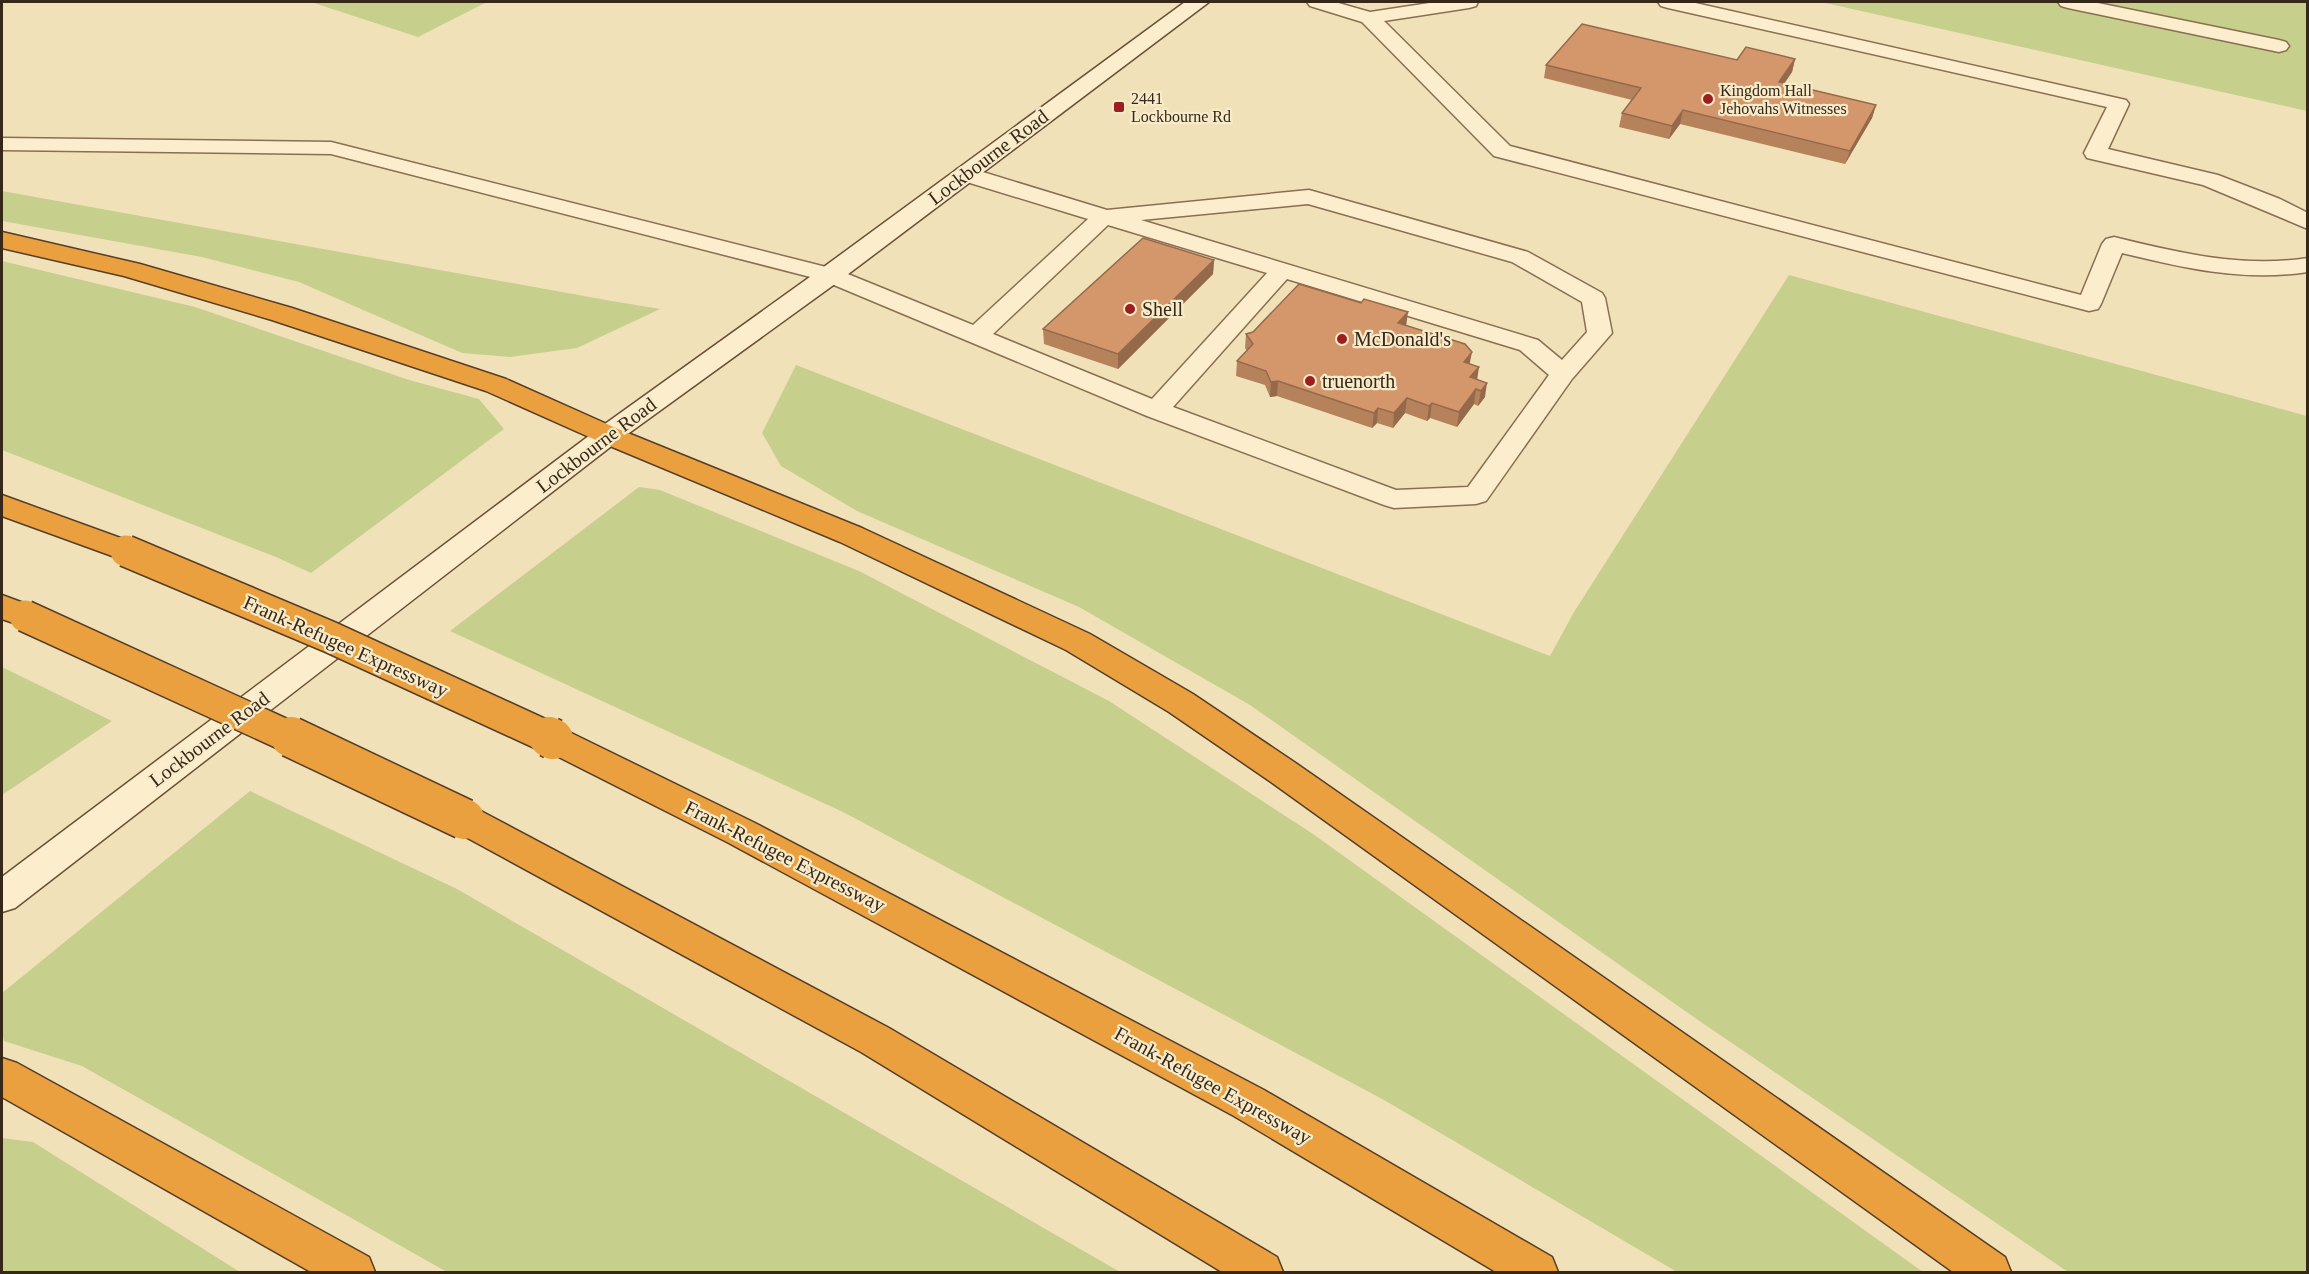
<svg xmlns="http://www.w3.org/2000/svg" width="2309" height="1274" font-family="'Times New Roman',serif">
  <style>
    .green { fill: #c7cf8d }
    .lines { fill: none; stroke-linecap: round; stroke-linejoin: round }
    .lane-casing { stroke: #896f52; stroke-width: 3 }
    .secondary-casing { stroke: #6a5036; stroke-width: 3 }
    .highway-casing { stroke: #553d28; stroke-width: 3 }
    .lane { fill: #fceecc; fill-rule: evenodd }
    .secondary { fill: #fceecc; fill-rule: evenodd }
    .highway { fill: #eaa03f; fill-rule: evenodd }
    .highway-bridge-far1-casing { stroke: #553d28; stroke-width: 34; stroke-linecap: butt }
    .highway-bridge-casing { stroke: #553d28; stroke-width: 43; stroke-linecap: butt }
    .highway-bridge-far1 { stroke: #eaa03f; stroke-width: 31 }
    .highway-bridge { stroke: #eaa03f; stroke-width: 40 }
    .wall { fill: #b5825c }
    .shaded-wall { fill: #946a4b }
    .building { fill: #d3976b; stroke: #946a4b; stroke-width: 1.5 }
    .poi-dot { fill: #9c1e1e; stroke: #f8ebc9; stroke-width: 2 }
    .labels { text-anchor: middle; stroke-width: 4.5; stroke-linejoin: round; paint-order: stroke }
    .far-poi-label { font-size: 16px; fill: #362719; stroke: #f8ebc9; text-anchor: start }
    .street-label { font-size: 20px; fill: #362719; stroke: #f8ebc9 }
    .poi-label { font-size: 20px; fill: #362719; stroke: #f8ebc9; text-anchor: start }
  </style>
  <rect width="100%" height="100%" fill="#f1e1b9"/>
  <g class="green">
    <polygon points="311,2 487,2 418,37"/>
    <polygon points="1821,2 2307,2 2307,111"/>
    <polygon points="2,191 606,300 660,309 577,348 510,357 462,353 299,282 202,257 2,221"/>
    <polygon points="2,261 195,307 409,380 479,399 504,429 311,573 276,557 2,450"/>
    <polygon points="1789,275 2307,416 2307,1272 2068,1272 1698,1020 1250,705 1079,607 857,511 781,466 762,433 796,365 1550,656 1574,612"/>
    <polygon points="639,487 660,490 859,571 1109,701 1313,834 1923,1272 1677,1272 1384,1100 843,812 450,631"/>
    <polygon points="2,667 112,721 2,795"/>
    <polygon points="250,791 457,889 1120,1272 447,1272 82,1066 4,1041 2,1031 2,993"/>
    <polygon points="2,1138 33,1142 240,1272 2,1272"/>
  </g>
  <g class="lines">
    <defs>
      <g id="lane">
        <path d="M1307 2H1335L1370 12 1436 2H1478L1476 6 1469 8 1384 21 1510 146 2081 295 2102 244 2106 239 2114 237C2179 253 2241 268 2308 258V272C2243 282 2184 268 2122 253L2101 304 2098 309 2089 311 1494 156 1362 22 1310 6Z"/>
        <polygon points="1658,2 1691,2 2126,100 2129,104 2108,149 2218,175 2280,199 2308,213 2308,229 2203,185 2087,158 2084,153 2107,107 1668,8 1661,6"/>
        <polygon points="2058,2 2093,2 2279,40 2286,42 2289,46 2286,50 2279,52 2068,8 2061,6"/>
        <path d="M2 138 331 142 838 270 973 325 1088 219 957 179 954 174 957 169 965 167 973 169 1107 210 1309 190 1528 252 1602 293 1605 298 1612 333 1572 379 1486 501 1476 504 1394 508 1384 505 1147 416 822 280 331 154 2 150ZM1308 204 1512 262 1582 302 1587 332 1562 360 1538 340 1141 220ZM1108 225 1267 273 1152 399 993 334ZM1287 279 1520 350 1549 375 1468 487 1396 490 1173 407Z"/>
      </g>
      <polygon id="secondary" points="1185,2 1209,2 839,281 618,441 15,908 2,912 2,877 598,429 821,269"/>
      <g id="highway">
        <polygon points="2,232 140,264 292,308 506,379 618,429 862,528 1090,634 1193,694 1297,764 2005,1257 2011,1272 1953,1272 1271,782 1169,712 1066,650 840,542 598,441 486,391 272,320 124,276 2,248"/>
        <polygon points="2,495 137,544 142,551 137,558 126,561 2,516"/>
        <polygon points="2,595 37,608 41,616 37,624 25,627 2,619"/>
        <polygon points="553,726 565,730 753,822 1264,1090 1552,1257 1558,1272 1496,1272 1234,1116 727,842 541,748 536,739 541,730"/>
        <polygon points="464,805 477,809 889,1028 1277,1257 1283,1272 1222,1272 861,1052 451,829 446,819 451,809"/>
        <polygon points="2,1058 17,1063 369,1257 375,1272 311,1272 2,1097"/>
      </g>
    </defs>
    <use href="#lane" class="lane-casing"/>
    <use href="#secondary" class="secondary-casing"/>
    <use href="#highway" class="highway-casing"/>
    <use href="#lane" class="lane"/>
    <use href="#secondary" class="secondary"/>
    <use href="#highway" class="highway"/>
    <defs>
      <g id="highway-bridge-far1">
        <polyline points="126,551 330,637 552,739"/>
        <polyline points="25,616 294,739"/>
      </g>
      <g id="highway-bridge">
        <polyline points="291,737 464,819"/>
        <polyline points="549,737 553,739"/>
      </g>
    </defs>
    <use href="#highway-bridge-far1" class="highway-bridge-far1-casing"/>
    <use href="#highway-bridge" class="highway-bridge-casing"/>
    <use href="#highway-bridge-far1" class="highway-bridge-far1"/>
    <use href="#highway-bridge" class="highway-bridge"/>
  </g>
  <g class="wall">
    <polygon points="1795,59 1792,72 1784,83 1876,105 1872,118 1845,164 1680,124 1669,139 1619,127 1622,113 1632,100 1544,78 1546,65"/>
    <polygon points="1214,260 1213,274 1118,369 1044,344 1043,329"/>
    <polygon points="1406,326 1470,364 1485,397 1478,406 1474,404 1457,427 1430,418 1427,421 1405,413 1393,428 1377,423 1372,428 1277,396 1270,397 1265,385 1236,376 1237,361 1247,351 1245,348 1246,334 1253,332"/>
  </g>
  <g class="shaded-wall">
    <polygon points="1795,59 1792,72 1776,96 1779,82"/>
    <polygon points="1876,105 1872,118 1845,164 1850,151"/>
    <polygon points="1683,110 1680,124 1669,139 1672,126"/>
    <polygon points="1214,260 1213,274 1118,369 1118,354"/>
    <polygon points="1408,312 1406,327 1398,323"/>
    <polygon points="1472,352 1469,367 1464,362"/>
    <polygon points="1479,367 1477,381 1470,377"/>
    <polygon points="1278,381 1277,396 1270,397 1271,382"/>
    <polygon points="1487,383 1485,397 1478,406 1481,391"/>
    <polygon points="1476,389 1474,404 1457,427 1459,412"/>
    <polygon points="1407,398 1405,413 1393,428 1394,413"/>
    <polygon points="1432,403 1430,418 1427,421 1429,406"/>
    <polygon points="1378,408 1377,423 1372,428 1374,413"/>
  </g>
  <g class="building">
    <polygon points="1582,24 1737,60 1746,47 1795,59 1779,82 1876,105 1850,151 1683,110 1672,126 1622,113 1641,88 1546,65"/>
    <polygon points="1143,238 1214,260 1118,354 1043,329"/>
    <polygon points="1299,284 1361,303 1364,299 1408,312 1398,323 1465,344 1472,352 1464,362 1479,367 1470,377 1487,383 1481,391 1476,389 1459,412 1432,403 1429,406 1407,398 1394,413 1378,408 1374,413 1278,381 1271,382 1266,371 1237,361 1253,344 1246,334 1253,332"/>
  </g>
  <g class="poi-dot">
    <circle cx="1708" cy="99" r="6"/>
    <rect x="1113" y="101" width="12" height="12" rx="3"/>
    <circle cx="1130" cy="309" r="6"/>
    <circle cx="1342" cy="339" r="6"/>
    <circle cx="1310" cy="381" r="6"/>
  </g>
  <g class="labels">
    <g class="far-poi-label">
      <text x="1720" y="96">Kingdom Hall<tspan x="1720" dy="18">Jehovahs Witnesses</tspan></text>
      <text x="1131" y="104">2441<tspan x="1131" dy="18">Lockbourne Rd</tspan></text>
    </g>
    <g class="street-label">
      <text transform="translate(988 157) rotate(-37)" y="7">Lockbourne Road</text>
      <text transform="translate(596 445) rotate(-37)" y="7">Lockbourne Road</text>
      <text transform="translate(346 646) rotate(24)" y="7">Frank-Refugee Expressway</text>
      <text transform="translate(209 739) rotate(-37)" y="7">Lockbourne Road</text>
      <text transform="translate(785 856) rotate(27)" y="7">Frank-Refugee Expressway</text>
      <text transform="translate(1213 1085) rotate(29)" y="7">Frank-Refugee Expressway</text>
    </g>
    <g class="poi-label">
      <text x="1142" y="316">Shell</text>
      <text x="1354" y="346">McDonald's</text>
      <text x="1322" y="388">truenorth</text>
    </g>
  </g>
  <rect width="2309" height="1274" fill="none" stroke="#362719" stroke-width="6"/>
</svg>
